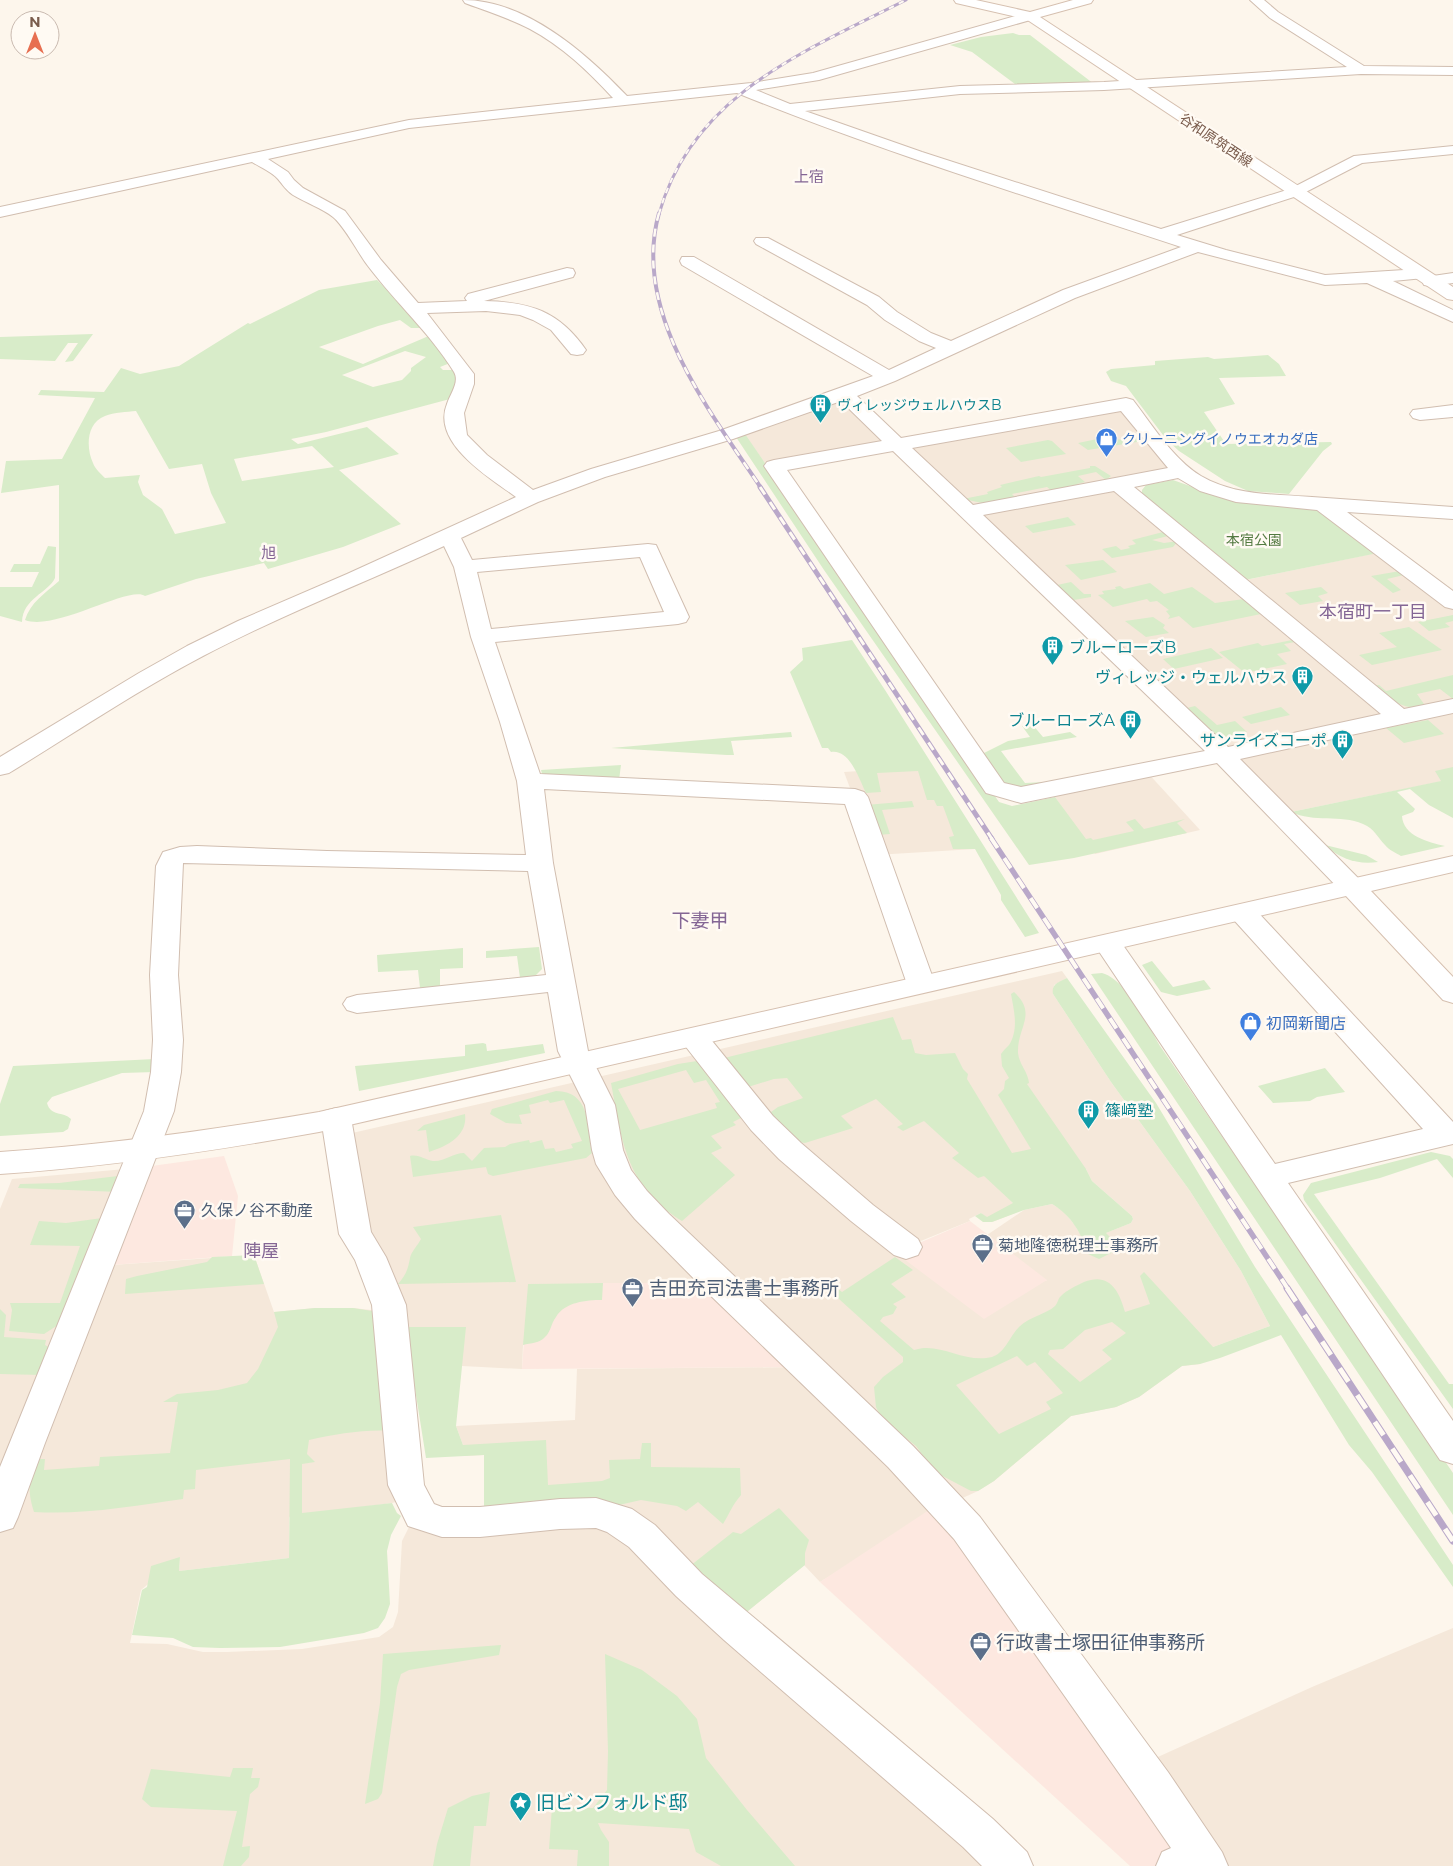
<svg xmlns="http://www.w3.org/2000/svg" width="1453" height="1866" font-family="Montserrat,'Noto Sans JP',sans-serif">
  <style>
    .residential { fill: #f5e8da; fill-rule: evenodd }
    .commercial { fill: #fde8e0 }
    .green { fill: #d8ecc9; fill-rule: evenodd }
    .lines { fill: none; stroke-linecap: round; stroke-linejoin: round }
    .street-casing { stroke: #d1beb0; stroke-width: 2 }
    .secondary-casing { stroke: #d6c0b0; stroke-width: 2 }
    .street { fill: #fff; fill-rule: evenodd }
    .secondary { fill: #fff; fill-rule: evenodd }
    .rail-far4-casing { stroke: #b9a8c9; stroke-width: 3 }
    .rail-far3-casing { stroke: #b9a8c9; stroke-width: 4 }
    .rail-far2-casing { stroke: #b9a8c9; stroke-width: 5 }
    .rail-far1-casing { stroke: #b9a8c9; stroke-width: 5.5 }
    .rail-casing { stroke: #b9a8c9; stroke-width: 7 }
    .rail-far4 { stroke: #fffaf3; stroke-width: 2; stroke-dasharray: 5.5; stroke-linecap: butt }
    .rail-far3 { stroke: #fffaf3; stroke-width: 2.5; stroke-dasharray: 8; stroke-linecap: butt }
    .rail-far2 { stroke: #fffaf3; stroke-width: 3; stroke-dasharray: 9; stroke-linecap: butt }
    .rail-far1 { stroke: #fffaf3; stroke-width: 4; stroke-dasharray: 12; stroke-linecap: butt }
    .rail { stroke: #fffaf3; stroke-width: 5; stroke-dasharray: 16; stroke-linecap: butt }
    .labels { text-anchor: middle; stroke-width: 5; stroke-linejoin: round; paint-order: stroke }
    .far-street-label { font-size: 14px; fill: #7a5c4d; stroke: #fffaf3 }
    .far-culture-label { font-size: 14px; fill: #0d838f; stroke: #fffaf3; text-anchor: start }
    .far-shop-label { font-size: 14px; fill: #366cbe; stroke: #fffaf3; text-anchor: start }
    .far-park-label { font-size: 14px; fill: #537a41; stroke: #fffaf3 }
    .far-neighbourhood-label { font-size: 15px; fill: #846695; stroke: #fffaf3 }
    .culture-label { font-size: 16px; fill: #0d838f; stroke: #fffaf3; text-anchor: end }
    .shop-label { font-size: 16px; fill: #366cbe; stroke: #fffaf3; text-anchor: start }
    .service-label { font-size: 16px; fill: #4e5e75; stroke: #fffaf3; text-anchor: start }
    .neighbourhood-label { font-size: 18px; fill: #846695; stroke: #fffaf3 }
    .quarter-label { font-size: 19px; fill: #846695; stroke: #fffaf3 }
    .near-service-label { font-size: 19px; fill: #4e5e75; stroke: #fffaf3; text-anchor: start }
    .near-culture-label { font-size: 19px; fill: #0d838f; stroke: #fffaf3; text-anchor: start }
  </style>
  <rect width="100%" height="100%" fill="#fdf6ec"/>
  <g class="residential">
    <polygon points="844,394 898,445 1126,404 1181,472 1119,484 1236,582 1386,551 1453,602 1453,779 1281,814 898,445 767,466 745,435"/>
    <polygon points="922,767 975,849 875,855 844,772"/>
    <polygon points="1146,771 1200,830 1095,854 1050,790"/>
    <path d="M1062 971 1067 978 1054 985 1053 994 1111 1082 1190 1191 1241 1271 1270 1326 1213 1347 1200 1364 1182 1366 1139 1397 1116 1407 1071 1416 994 1481 978 1491 947 1505 820 1582 804 1565 743 1615 1012 1866H0V1209L12 1179 137 1168 98 1266 254 1255 274 1312 315 1308H353L389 1312 339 1136ZM1086 1169 1092 1181 1132 1216 1133 1219 1131 1223 1106 1233 1088 1254 1082 1237 1074 1224 1063 1211 1052 1204 1024 1210 987 1235 1047 1281 906 1247 970 1221 969 1219 981 1213 992 1222 1015 1213 1013 1203 995 1180 1008 1174ZM603 1283 807 1367 577 1369 575 1420 456 1426 463 1445V1456L484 1455V1506L480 1522 410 1525 402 1541 398 1612 393 1627 379 1637 302 1649 227 1652H203L167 1644 130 1643 141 1590 180 1557 179 1571 289 1558V1517L392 1503 411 1498 412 1370 462 1366 522 1369 523 1345Z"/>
    <polygon points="1453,1628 1453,1866 1177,1866 1138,1766 1312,1687"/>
  </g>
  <g class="commercial">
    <polygon points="224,1156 238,1196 232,1256 98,1266 137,1168"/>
    <polygon points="970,1221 1047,1280 984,1319 896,1253"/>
    <polygon points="603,1283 717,1283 808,1367 522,1369 528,1284"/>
    <polygon points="947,1505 1153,1786 1177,1866 1130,1866 820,1582 929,1510"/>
  </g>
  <g class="green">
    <polygon points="1013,33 1019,35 1030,35 1094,84 1019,87 972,52 950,45 981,37"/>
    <path d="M377 280 427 328H411L400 320 378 326 319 347 363 364 431 335 450 363 440 367 443 370H456L459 374 450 399 326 432 291 439 298 444 367 427 399 454 339 470 401 524 343 547 268 569 264 563 196 579 145 596C129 585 55 632 25 620 30 603 45 593 59 581V485L1 493 6 461 62 459 95 398 38 395 41 390 104 392 121 368 140 374 179 366 248 323 250 324 319 290ZM405 351 426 357 411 368V371L402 380 373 387 342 375ZM136 411 169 469 202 464 211 493 226 523 175 534 162 509 143 495 138 482 140 475 105 478C101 474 95 469 93 463 86 448 86 423 105 416 114 412 127 412 136 411ZM312 446 334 467 242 481 234 459Z"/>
    <polygon points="93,334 73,361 65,362 78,343 68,343 55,361 0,359 0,337"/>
    <polygon points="1268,355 1279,364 1286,376 1219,378 1235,404 1204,412 1226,444 1331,442 1332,444 1323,451 1289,494 1248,491 1225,481 1179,451 1166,439 1126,386 1111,381 1106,372 1111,369 1155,365 1155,361 1208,357 1214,359"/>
    <polygon points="745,434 999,802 1012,806 1055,797 1086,839 1091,838 1093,840 1134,831 1126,822 1135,819 1144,829 1185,819 1177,823 1187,833 1074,858 1029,865 824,570 736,437"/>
    <path d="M1107 437C1120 442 1130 438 1143 439V441L1088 450 1078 443Z"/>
    <polygon points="1048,440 1052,441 1066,454 1021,462 1006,448"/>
    <polygon points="1090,466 1095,466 1111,476 1106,480 1096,472 1078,476 1085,482 1077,484 1076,487 1052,491 1047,487 1012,494 1017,499 987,504 963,499 988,494 987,492 1002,487 1000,485 1039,476 1041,477 1090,468"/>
    <polygon points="1173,480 1218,496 1312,508 1327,513 1378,553 1245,580 1142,494 1142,490 1146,485"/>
    <polygon points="1068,517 1076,525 1033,533 1025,526"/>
    <polygon points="1163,532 1168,536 1152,540 1164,543 1178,541 1173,547 1112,558 1102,549 1116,546 1121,550 1130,548 1128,546 1136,544 1132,540"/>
    <path d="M48 546 56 547 55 578C48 593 23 598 22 622L0 616V587H32L39 572H10L14 564H40Z"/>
    <polygon points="1103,560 1117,572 1081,580 1065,565"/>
    <polygon points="1400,571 1404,575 1387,579 1401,590 1393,593 1371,576"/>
    <polygon points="1071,582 1084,594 1091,594 1091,597 1074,600 1057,585"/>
    <polygon points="1150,583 1164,594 1192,587 1215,603 1244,599 1261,614 1193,628 1179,616 1168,619 1170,616 1166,611 1169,610 1157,601 1150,602 1147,599 1113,607 1098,595 1104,594 1102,591 1116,589 1115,587 1120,586 1124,589"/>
    <polygon points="1321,587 1328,593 1318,596 1323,601 1300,605 1285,593"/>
    <polygon points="1453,615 1453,621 1445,623 1450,627 1429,631 1418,622"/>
    <polygon points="1153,617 1165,625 1163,628 1169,633 1146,637 1125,621"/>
    <polygon points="1409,627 1442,650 1372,665 1359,655 1397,647 1379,633"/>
    <path d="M852 640 885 690 1039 933 1025 937 1001 900V895L975 849H953L949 837 954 836 943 806H937L934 800H927L918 771 877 773 881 792 866 793C859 779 850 749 831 752L828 748H822L790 672 803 660 802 648Z"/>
    <polygon points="1292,640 1295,642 1284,644 1291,651 1277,654 1287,664 1245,673 1219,652 1258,643 1262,646"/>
    <polygon points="1211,648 1223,658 1174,669 1163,659"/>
    <path d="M1453 675V699L1440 689 1417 694 1426 707C1404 711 1390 700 1373 686L1379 685 1386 691Z"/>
    <polygon points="1195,706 1217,725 1235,721 1247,732 1220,738 1187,708"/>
    <polygon points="1281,707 1290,715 1251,724 1242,717"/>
    <polygon points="1428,720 1444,734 1404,743 1386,728"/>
    <polygon points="1032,724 1043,737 1070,732 1077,737 1001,751 1025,783 1045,782 1023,789 997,780 982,754 1008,741 1030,737 1022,726"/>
    <polygon points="791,732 792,737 731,741 734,755 727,755 611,748"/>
    <polygon points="621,765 619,780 543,777 541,770"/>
    <path d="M1453 767V818L1429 805 1410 789 1397 792 1415 809 1413 812 1402 816C1403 836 1428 842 1445 846L1401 856C1396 853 1389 850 1385 845 1377 837 1375 829 1363 824 1340 814 1314 823 1291 812L1441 781 1435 771Z"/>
    <polygon points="912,801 914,807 882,810 890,834 878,835 866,805"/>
    <path d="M1325 845 1366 855 1378 862C1358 865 1340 859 1325 845Z"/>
    <polygon points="539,947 542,969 535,976 520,978 517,956 486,958 486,951"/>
    <polygon points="463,948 463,968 440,969 440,986 420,988 418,970 378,972 377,955"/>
    <polygon points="1152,961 1173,987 1204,980 1211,989 1177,996 1161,992 1142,965"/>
    <path d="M1102 973C1126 979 1148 1025 1160 1046L1453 1473V1515L1091 974Z"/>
    <path d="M1067 978 1156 1103 1255 1267 1453 1565V1587L1372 1472 1349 1445 1281 1335 1220 1358 1200 1364 1182 1366 1139 1397 1116 1407 1071 1416 994 1481 978 1491H971L935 1472 916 1446 902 1435 893 1431 882 1419 876 1407 874 1387 883 1377 903 1362V1357L829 1290 834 1286 842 1292 895 1257 913 1270 891 1284 906 1297 893 1304 897 1307 893 1314 883 1317 880 1321 914 1350C940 1341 964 1364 992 1357 1005 1353 1010 1336 1019 1327 1030 1316 1047 1314 1055 1306 1058 1303 1058 1298 1061 1296 1067 1290 1076 1286 1084 1282 1109 1272 1119 1290 1125 1312L1150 1304 1140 1276 1144 1272 1213 1347 1270 1326 1241 1271 1190 1191 1111 1082 1053 994C1051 984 1059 982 1067 978ZM1112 1322 1126 1333 1102 1350 1112 1359 1080 1382 1048 1354 1050 1350 1063 1349 1085 1330ZM1017 1356 1027 1366 1035 1362 1063 1393 1046 1402 1051 1409 999 1434 956 1385Z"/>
    <path d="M1014 992C1038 1014 1017 1027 1018 1053 1019 1064 1028 1072 1029 1083L1027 1084 1086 1169 1092 1181 1132 1216 1133 1219 1131 1223 1106 1233 1121 1248 1099 1259 1088 1254C1081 1233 1072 1216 1052 1204L1024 1210 992 1222H983L975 1216 981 1213 987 1217 1013 1203 984 1176 978 1178 952 1158 959 1153 924 1121 903 1131 897 1127 903 1124 876 1099 841 1116 853 1128 805 1143 799 1142 772 1116 771 1112 778 1107 803 1098 787 1078 774 1079 748 1087 740 1075 724 1058 893 1017 902 1040 911 1039 915 1053 926 1055 955 1053 963 1069 968 1074 967 1079 1012 1153 1031 1149 998 1095 1004 1089 1005 1081 1009 1078 1002 1066 1001 1054C1003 1051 1006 1048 1009 1045 1019 1029 1014 1011 1011 994Z"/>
    <polygon points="483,1043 486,1044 487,1051 543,1044 545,1053 359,1091 355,1066 465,1056 465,1045"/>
    <path d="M155 1059V1072L122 1073 52 1097 47 1103C51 1117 63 1111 71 1119L68 1129 63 1132 0 1136V1104L13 1066Z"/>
    <path d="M697 1061 745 1116 733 1122 736 1125 711 1136 722 1148 711 1153 735 1175 682 1221C626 1186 622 1142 611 1083L678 1064ZM686 1070 694 1083 706 1080 720 1102 715 1103 717 1108 640 1130 618 1089Z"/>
    <polygon points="1325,1068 1345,1092 1317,1097 1310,1101 1273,1103 1258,1086"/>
    <path d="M556 1091C589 1091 588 1124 591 1149L592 1153 586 1158 493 1176 488 1174 486 1167 413 1177 410 1156C419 1154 425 1160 433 1161 444 1162 453 1153 464 1153L472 1161 484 1148 505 1147 510 1144 529 1140 530 1143 542 1140 545 1149 554 1148 556 1152 573 1148 571 1144 582 1141 564 1100 550 1103 548 1100 529 1105 531 1113 519 1115 522 1124 506 1123 490 1114 492 1109Z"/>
    <path d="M465 1114C468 1136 447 1146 429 1152L426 1130 417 1131 424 1125Z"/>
    <polygon points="1431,1152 1450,1156 1453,1159 1453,1178 1437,1159 1380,1178 1314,1194 1449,1384 1453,1384 1453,1409 1304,1200 1303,1195 1311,1183"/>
    <polygon points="118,1176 119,1192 18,1188 20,1184 59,1183"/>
    <path d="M501 1215 516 1282 398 1284C406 1275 408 1269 410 1258 411 1252 418 1245 421 1239L413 1227Z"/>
    <polygon points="102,1218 61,1323 44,1334 9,1331 12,1310 10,1303 60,1303 80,1246 30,1245 39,1221 66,1223"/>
    <polygon points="254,1255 264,1284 125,1294 126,1279 137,1276 207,1262 212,1257"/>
    <path d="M603 1283 602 1300C586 1300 565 1302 556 1317 551 1323 551 1332 545 1337 540 1343 531 1343 523 1345L528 1284Z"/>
    <path d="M315 1308H353L372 1311 377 1324 394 1431C364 1429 337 1434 309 1440L307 1454 315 1462 302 1464V1513L392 1503 397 1513 401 1516 391 1535 387 1551 390 1604 385 1618 378 1628 364 1633 280 1647 220 1648 193 1647 173 1638 132 1635 142 1590 147 1587 151 1566 180 1557 179 1571 289 1558 290 1459 196 1470 195 1489 184 1490 183 1499C133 1506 84 1515 34 1512 27 1490 29 1481 36 1459H45L44 1470 99 1466 100 1457 170 1453 178 1402H163L177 1394 218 1390 247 1383 258 1369 278 1327 274 1312Z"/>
    <polygon points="0,1309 6,1315 4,1337 46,1340 45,1345 50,1348 41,1375 0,1374"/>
    <path d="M401 1327H466L456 1426 463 1445 546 1440 548 1485 602 1481 610 1478 609 1460 640 1459 642 1443H651V1467L740 1468 741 1495C731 1507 731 1511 723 1524L698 1502 686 1511 677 1506 641 1500 610 1507 484 1506V1455L426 1458 412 1370Z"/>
    <polygon points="779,1508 809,1540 805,1553 805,1565 743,1615 690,1566 733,1532 741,1534"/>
    <polygon points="501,1645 499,1655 409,1670 401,1674 397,1687 382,1793 378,1799 365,1804 380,1703 383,1654"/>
    <polygon points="605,1654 642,1670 677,1696 697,1719 706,1758 747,1810 795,1866 721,1866 696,1852 689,1829 598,1823 601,1830 609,1842 609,1866 577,1866 578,1850 549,1849 552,1807 593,1808 607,1790 608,1751"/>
    <polygon points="233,1768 253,1768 251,1778 260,1778 258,1787 250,1794 242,1847 250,1846 249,1857 241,1866 223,1866 237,1811 151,1807 142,1799 151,1769 230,1777"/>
    <polygon points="490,1792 486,1826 474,1826 470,1866 433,1866 437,1844 448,1808 472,1796"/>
  </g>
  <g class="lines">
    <defs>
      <g id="street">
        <path d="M463 0C526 0 586 53 627 96L751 83 813 73 1030 12 1034 13 1036 16 1034 19 819 80 756 90 790 104 960 86 1104 82 1347 67 1270 18 1250 0H1264L1278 12 1364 66 1453 67V75L1361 74 1104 90 960 94 805 111 922 152 1161 229 1290 189 1354 156 1453 146V154L1362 163 1300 195 1177 235 1226 250 1325 275 1420 269 1426 270 1428 274 1426 277 1453 273V283L1430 286 1424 285 1422 281 1424 278 1393 281 1453 310V322L1367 283 1325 285 1198 252 1075 298 895 381 857 396 901 438 1126 398 1133 400C1153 426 1173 459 1201 476 1235 496 1275 494 1312 497 1359 500 1406 504 1453 507V519L1347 512 1453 591V609L1445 607 1317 510 1236 502 1200 491 1178 478 1134 487 1404 709 1453 699V713L1240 759 1362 882 1366 888 1362 894 1353 896 1344 894 1217 763 1021 803 986 793 764 466 767 462 774 460 882 441 841 401 733 439 605 477 538 502 461 538 472 560 648 544 656 545 689 617 686 622 678 624 495 642 540 774 855 789 864 792 868 797 935 984 931 990 921 993 911 990 907 984 845 804 544 789 553 863 588 1051 615 1105 623 1150 631 1170 647 1191 669 1214 913 1446 980 1517 1168 1772 1222 1852 1228 1866H1156L1162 1852 1171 1848 1138 1800 954 1539 888 1467 711 1296 635 1219 615 1195 596 1164 592 1150 585 1105 558 1051 548 992 357 1013 347 1010 343 1004 347 998 357 995 546 975 528 871 183 863 178 975 183 1040 181 1072 174 1111 45 1443 18 1517 13 1528 0 1532V1467L144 1111 151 1072 153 1040 150 975 156 866 163 852 180 847 197 846 327 851 526 855 517 781 500 722 471 637 454 567 444 546C364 583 281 615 203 656 136 691 73 734 9 773L0 775V757L139 673 187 646 238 621 347 574 516 497C490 478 431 443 447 404 450 394 460 382 454 372 430 333 396 303 368 266 358 253 345 227 333 217 322 208 306 203 293 195 286 190 283 185 278 179 272 172 260 167 252 162L0 217V207L409 120 613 98C588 71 562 46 530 29 509 18 486 11 465 3ZM737 93C882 152 1033 198 1181 247L1063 290 951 341 931 333 897 312 879 297 768 238H756L754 241 756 244 867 305 885 320 919 341 936 348 889 370 694 257H682L680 261 682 265 873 376 719 431 591 469 533 490 487 455 467 435 464 413 474 384V374L427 313 486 311 520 315 533 320 551 330 571 354 577 355 583 354 586 350C559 311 530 302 484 301L573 277 575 273 573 269 567 268 468 294 465 298 467 301 418 303 381 260 345 211 303 188 294 180 288 172 268 159 409 128ZM1121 411 1168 468 973 505 912 448ZM893 451 1205 751 1021 787 1004 783 787 470ZM1114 491 1381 714 1228 747 983 515ZM640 557 664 612 491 629 477 572Z"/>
        <polygon points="1453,405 1453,417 1420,420 1413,418 1410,414 1413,410"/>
        <polygon points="1243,905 1253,907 1453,1122 1453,1144 1288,1183 1453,1421 1453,1464 1440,1460 1094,944 1098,938 1108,935 1118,938 1275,1164 1423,1129 1233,919 1229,913 1233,907"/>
        <polygon points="694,1028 704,1031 773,1116 801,1143 873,1205 918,1239 922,1247 918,1255 906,1259 894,1255 851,1221 779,1159 751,1130 679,1038 684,1031"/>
        <polygon points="336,1108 347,1111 351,1118 371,1232 386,1257 406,1305 424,1485 434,1504 442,1507 480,1507 560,1499 596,1498 632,1509 655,1525 702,1574 752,1616 993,1819 1027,1852 1033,1866 982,1866 963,1847 724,1640 676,1596 629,1547 607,1532 596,1528 560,1529 480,1537 442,1537 408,1526 388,1485 372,1305 355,1260 339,1234 321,1118 325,1111"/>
      </g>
      <g id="secondary">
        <polygon points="954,0 976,0 1030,12 1073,0 1093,0 1091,3 1040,17 1453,287 1453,300 1447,299 1026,19 956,3"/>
        <path d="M1453 856V872L1371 891 1453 977V1003L1443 1000 1346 896 319 1132C213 1151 107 1167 0 1174V1152C107 1145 213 1130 319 1112Z"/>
      </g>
    </defs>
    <use href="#street" class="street-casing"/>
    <use href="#secondary" class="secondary-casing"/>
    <use href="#street" class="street"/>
    <use href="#secondary" class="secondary"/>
    <defs>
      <path id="rail-far4" d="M659 214C692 95 805 51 906 0"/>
      <path id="rail-far3" d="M659 213C631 312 710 411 761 488"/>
      <polyline id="rail-far2" points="760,487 992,839"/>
      <polyline id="rail-far1" points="991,838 1288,1289"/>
      <polyline id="rail" points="1287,1288 1453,1541"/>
    </defs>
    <use href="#rail-far4" class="rail-far4-casing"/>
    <use href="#rail-far3" class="rail-far3-casing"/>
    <use href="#rail-far2" class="rail-far2-casing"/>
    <use href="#rail-far1" class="rail-far1-casing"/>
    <use href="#rail" class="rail-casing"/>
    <use href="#rail-far4" class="rail-far4"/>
    <use href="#rail-far3" class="rail-far3"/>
    <use href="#rail-far2" class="rail-far2"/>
    <use href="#rail-far1" class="rail-far1"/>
    <use href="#rail" class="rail"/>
  </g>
  <defs>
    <symbol id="building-pin" viewBox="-11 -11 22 30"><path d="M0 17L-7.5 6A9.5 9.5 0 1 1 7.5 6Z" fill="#0f9aa8" stroke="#fffaf3"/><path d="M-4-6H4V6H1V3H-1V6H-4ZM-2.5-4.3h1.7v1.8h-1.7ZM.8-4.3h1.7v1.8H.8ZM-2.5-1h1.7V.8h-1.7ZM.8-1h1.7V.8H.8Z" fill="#fff"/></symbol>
    <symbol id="shop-pin" viewBox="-11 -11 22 30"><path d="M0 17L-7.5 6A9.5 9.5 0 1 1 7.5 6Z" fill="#3f7fe0" stroke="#fffaf3"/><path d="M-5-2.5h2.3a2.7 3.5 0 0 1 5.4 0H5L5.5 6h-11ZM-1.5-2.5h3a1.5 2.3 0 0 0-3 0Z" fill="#fff"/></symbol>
    <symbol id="office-pin" viewBox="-11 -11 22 30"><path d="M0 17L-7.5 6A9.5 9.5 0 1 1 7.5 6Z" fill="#5c6f8a" stroke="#fffaf3"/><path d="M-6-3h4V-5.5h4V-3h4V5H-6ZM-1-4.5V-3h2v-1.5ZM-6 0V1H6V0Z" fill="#fff"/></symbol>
    <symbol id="sight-pin" viewBox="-11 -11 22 30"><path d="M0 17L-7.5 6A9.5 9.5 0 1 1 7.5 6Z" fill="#0f9aa8" stroke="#fffaf3"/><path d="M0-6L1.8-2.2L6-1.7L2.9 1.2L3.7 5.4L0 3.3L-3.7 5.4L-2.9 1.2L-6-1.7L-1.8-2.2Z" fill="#fff"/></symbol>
  </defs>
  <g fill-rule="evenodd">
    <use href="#building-pin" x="808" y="392" width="25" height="34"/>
    <use href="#shop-pin" x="1094" y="426" width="25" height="34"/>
    <use href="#building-pin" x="1040" y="634" width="25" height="34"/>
    <use href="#building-pin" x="1290" y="664" width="25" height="34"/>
    <use href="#building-pin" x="1118" y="708" width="25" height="34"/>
    <use href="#building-pin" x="1330" y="728" width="25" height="34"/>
    <use href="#shop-pin" x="1238" y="1010" width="25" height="34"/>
    <use href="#building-pin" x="1076" y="1098" width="25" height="34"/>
    <use href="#office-pin" x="172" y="1198" width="25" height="34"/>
    <use href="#office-pin" x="970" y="1232" width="25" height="34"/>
    <use href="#office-pin" x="620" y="1276" width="25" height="34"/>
    <use href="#office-pin" x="968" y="1630" width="25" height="34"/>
    <use href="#sight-pin" x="508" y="1790" width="25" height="34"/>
  </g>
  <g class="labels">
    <g class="far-street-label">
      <text transform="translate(1216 140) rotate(34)" y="5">谷和原筑西線</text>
    </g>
    <g class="far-culture-label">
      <text x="837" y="410">ヴィレッジウェルハウスB</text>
    </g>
    <g class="far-shop-label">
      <text x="1122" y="444">クリーニングイノウエオカダ店</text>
    </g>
    <g class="far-park-label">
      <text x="1254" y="545">本宿公園</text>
    </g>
    <g class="far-neighbourhood-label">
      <text x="809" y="182">上宿</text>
      <text x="269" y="558">旭</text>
    </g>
    <g class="culture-label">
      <text x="1069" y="653" text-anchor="start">ブルーローズB</text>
      <text x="1287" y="683">ヴィレッジ・ウェルハウス</text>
      <text x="1115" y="726">ブルーローズA</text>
      <text x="1327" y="746">サンライズコーポ</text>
      <text x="1105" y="1116" text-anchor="start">篠﨑塾</text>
    </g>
    <g class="shop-label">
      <text x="1266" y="1029">初岡新聞店</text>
    </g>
    <g class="service-label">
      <text x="201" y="1216">久保ノ谷不動産</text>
      <text x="998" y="1251">菊地隆徳税理士事務所</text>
    </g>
    <g class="neighbourhood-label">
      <text x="1373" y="618">本宿町一丁目</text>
      <text x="261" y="1257">陣屋</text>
    </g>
    <g class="quarter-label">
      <text x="700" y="927">下妻甲</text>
    </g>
    <g class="near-service-label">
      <text x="649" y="1295">吉田充司法書士事務所</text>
      <text x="996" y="1649">行政書士塚田征伸事務所</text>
    </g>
    <g class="near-culture-label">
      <text x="536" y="1809">旧ビンフォルド邸</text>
    </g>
  </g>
  <g transform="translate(35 35)"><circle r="24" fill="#fffaf3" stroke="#cabbb1"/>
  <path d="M0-4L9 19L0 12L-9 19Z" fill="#e76f51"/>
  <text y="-8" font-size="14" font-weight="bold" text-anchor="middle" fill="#7a5c4d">N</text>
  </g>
</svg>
